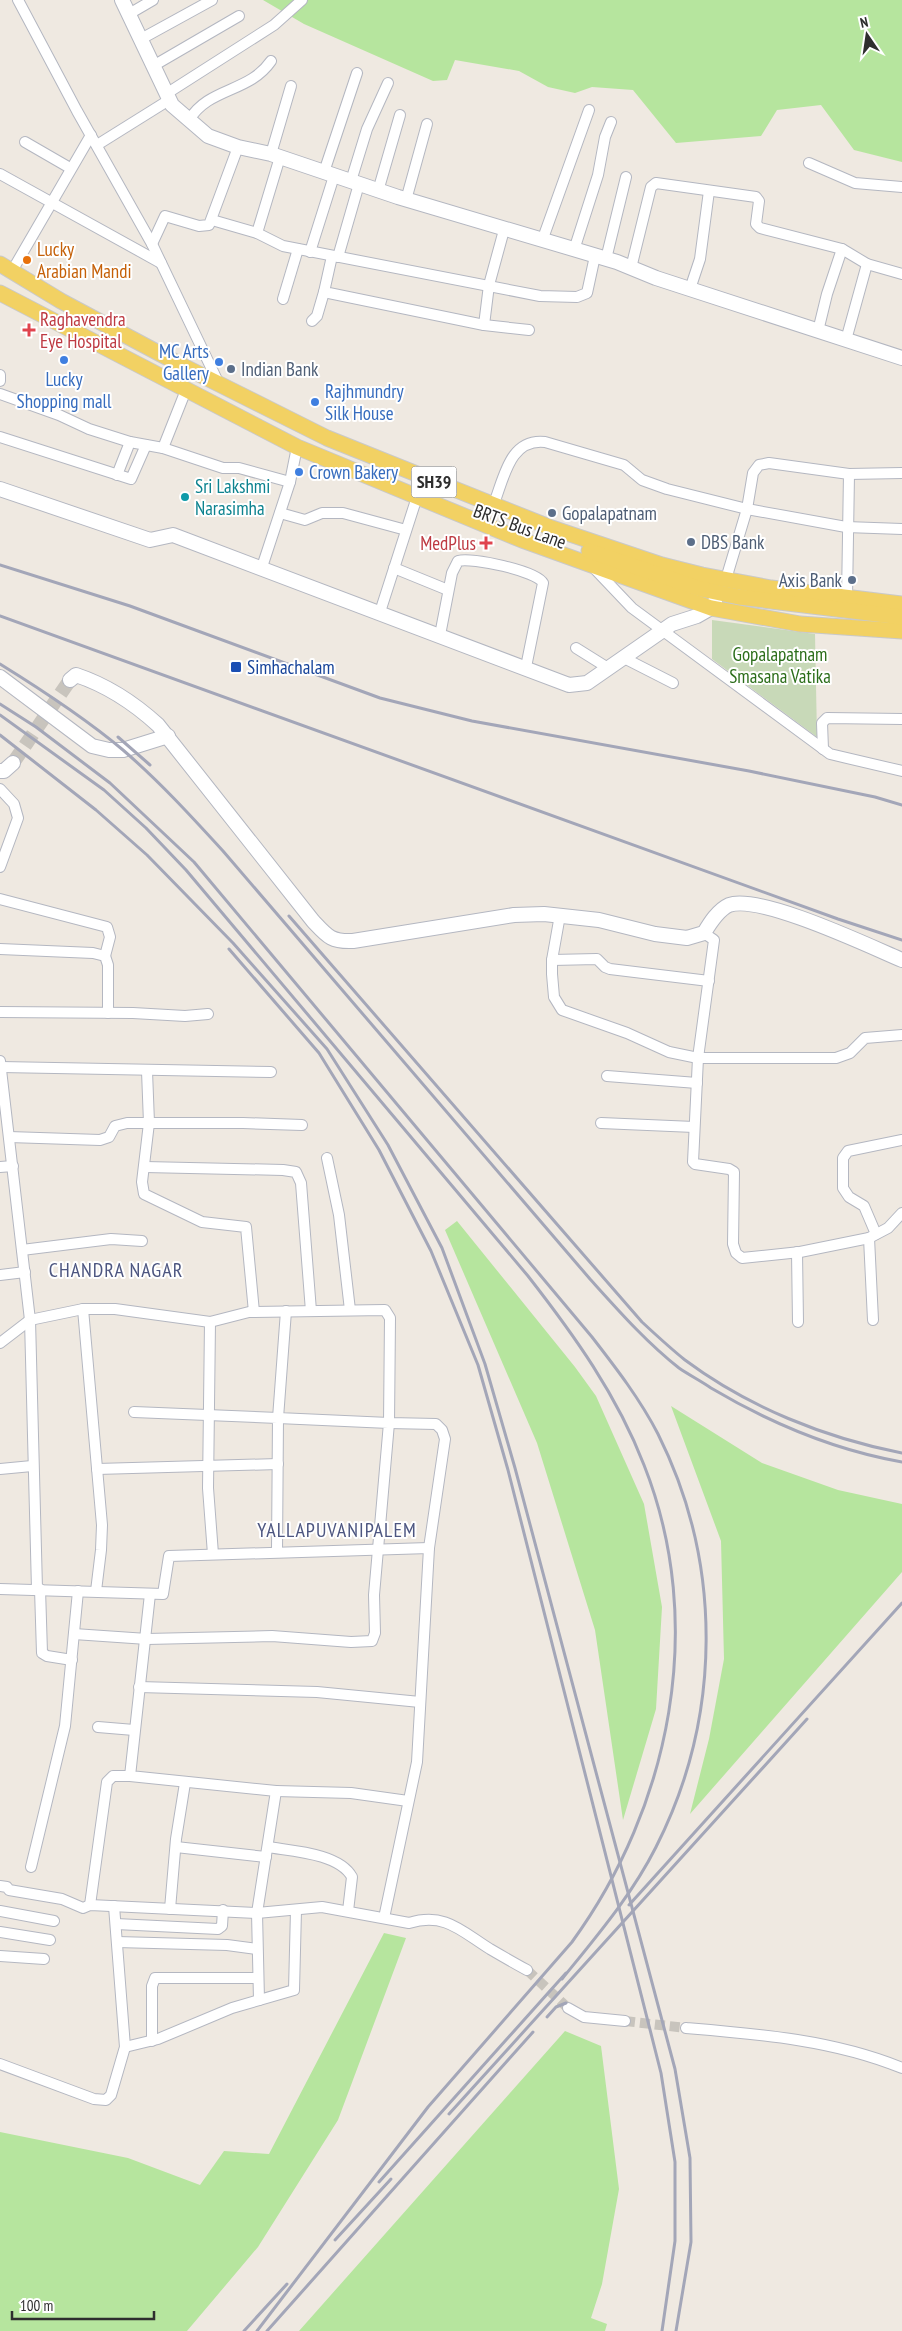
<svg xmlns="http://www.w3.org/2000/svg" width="902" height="2331" font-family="'PT Sans Narrow',sans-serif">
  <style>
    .green { fill: #b6e59e }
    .cemetery { fill: #c8d9b8 }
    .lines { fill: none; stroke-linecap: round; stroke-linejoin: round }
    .street-tunnel { stroke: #c8c4bd; stroke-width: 10; stroke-dasharray: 10 5; stroke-linecap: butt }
    .secondary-tunnel { stroke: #c8c4bd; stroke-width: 14; stroke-dasharray: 14 7; stroke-linecap: butt }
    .street-casing { stroke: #b4b7c1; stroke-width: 12 }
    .secondary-casing { stroke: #b4b7c1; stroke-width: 16 }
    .primary-casing { stroke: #c9c9c9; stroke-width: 17 }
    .street { stroke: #fff; stroke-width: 10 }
    .secondary { stroke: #fff; stroke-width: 14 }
    .primary { stroke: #f2d163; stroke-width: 15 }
    .rail { stroke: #a3a6b8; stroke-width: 3 }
    .food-dot { fill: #e8710a; stroke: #fff; stroke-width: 2 }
    .health-dot { fill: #e0444e; stroke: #fff; stroke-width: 2 }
    .shop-dot { fill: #3f7fe0; stroke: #fff; stroke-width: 2 }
    .service-dot { fill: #5c6f8a; stroke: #fff; stroke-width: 2 }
    .culture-dot { fill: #0f9aa8; stroke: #fff; stroke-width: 2 }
    .transit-dot { fill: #1a4fb4; stroke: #fff; stroke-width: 2 }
    .labels { text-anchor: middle; stroke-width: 4; stroke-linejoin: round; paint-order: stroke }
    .shield { fill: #fff; stroke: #6d6d6d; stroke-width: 1 }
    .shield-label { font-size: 18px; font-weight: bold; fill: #2e2e2e }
    .food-label { font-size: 19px; fill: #c56008; stroke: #fff; text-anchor: start }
    .health-label { font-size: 19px; fill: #be3a42; stroke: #fff; text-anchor: start }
    .shop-label { font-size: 19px; fill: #366cbe; stroke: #fff; text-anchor: start }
    .service-label { font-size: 19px; fill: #4e5e75; stroke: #fff; text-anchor: start }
    .culture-label { font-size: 19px; fill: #0d838f; stroke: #fff; text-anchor: start }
    .street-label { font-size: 19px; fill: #2e2e2e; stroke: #fff }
    .park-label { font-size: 19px; fill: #2c6e1b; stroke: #fff }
    .transit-label { font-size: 19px; fill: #164399; stroke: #fff; text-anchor: start }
    .neighbourhood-label { font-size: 20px; letter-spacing: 1px; fill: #4d5680; stroke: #fff }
  </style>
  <rect width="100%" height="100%" fill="#efe9e1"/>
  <g class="green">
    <polygon points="263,0 902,0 902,162 854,150 821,105 777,110 761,136 676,143 633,90 592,87 575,93 548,87 519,71 455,60 447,80 433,81 304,24"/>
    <polygon points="457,1221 575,1367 596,1396 644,1504 662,1607 656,1709 623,1820 595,1630 537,1443 445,1230"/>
    <polygon points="671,1406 762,1463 838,1490 902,1504 902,1572 690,1814 709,1739 724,1659 721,1541"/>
    <polygon points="384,1933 406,1938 338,2120 258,2247 187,2331 0,2331 0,2132 128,2158 200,2185 224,2151 269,2154"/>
    <polygon points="565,2031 601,2046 619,2189 602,2284 591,2318 607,2324 605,2331 299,2331"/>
  </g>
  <polygon class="cemetery" points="712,620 815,634 817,737 712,659"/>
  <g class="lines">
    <g class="street-tunnel">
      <polyline points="527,1970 568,2008"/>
      <polyline points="625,2021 686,2028"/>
    </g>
    <polyline class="secondary-tunnel" points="13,763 70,680"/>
    <defs>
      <g id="street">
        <polyline points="18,0 77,111 152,244 219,384"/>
        <polyline points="129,14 153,0"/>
        <polyline points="141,39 212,0"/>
        <polyline points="153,66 239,16"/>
        <polyline points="166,94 274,25 302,0"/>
        <path d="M189 120C209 87 249 93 271 61"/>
        <polyline points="25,142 70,168"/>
        <polyline points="97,145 169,100"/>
        <polyline points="271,154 291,86"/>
        <polyline points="809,163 855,183 902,187"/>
        <polyline points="324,172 357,73"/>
        <polyline points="0,174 161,263"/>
        <polyline points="351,181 367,129 388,83"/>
        <polyline points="378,191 400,115"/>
        <polyline points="406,200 427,124"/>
        <polyline points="212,220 257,233 283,246 540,296 577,297 587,293 595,256"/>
        <polyline points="257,233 280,157"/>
        <polyline points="542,241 589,110"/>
        <polyline points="152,244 165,216 199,226 209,225 238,147"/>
        <polyline points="574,250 598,175 605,137 611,122"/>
        <polyline points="310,252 334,176"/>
        <polyline points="332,256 324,292 484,325 489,285 504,230"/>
        <polyline points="338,257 359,184"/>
        <polyline points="606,259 626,177"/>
        <polyline points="631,268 651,187 656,183 756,197 759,201 756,224 760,228 842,249 867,264 902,274"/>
        <polyline points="12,271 91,135"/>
        <polyline points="690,289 700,259 709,191"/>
        <polyline points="283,299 298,249"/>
        <polyline points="312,321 317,316 324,292"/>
        <polyline points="484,325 529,330"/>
        <polyline points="818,331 827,294 842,249"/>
        <polyline points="846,340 867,264"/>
        <polyline points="0,375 0,381"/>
        <polyline points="0,394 59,415 89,429 130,442"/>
        <polyline points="0,437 131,479 146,445"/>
        <polyline points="163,448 186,390"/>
        <polyline points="117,475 130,442 163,448 223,468 239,468 290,482"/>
        <path d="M493 506C504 479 509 438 545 442L624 465 642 480 667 489 747 509 846 527 902 529"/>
        <polyline points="280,513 305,520 322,513 343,513 406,530"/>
        <polyline points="262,567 290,482 297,447"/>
        <polyline points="593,567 632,608 830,754 902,771"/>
        <polyline points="394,568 448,590"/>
        <polyline points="726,579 747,509 753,473 759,465 769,463 849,474 902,473"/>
        <polyline points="847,598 849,474"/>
        <polyline points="380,612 417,497"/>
        <path d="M440 635 452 573 458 561C472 557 537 571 543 583L526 667"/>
        <polyline points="576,648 608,668"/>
        <polyline points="622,657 673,683"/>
        <polyline points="823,749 822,723 827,718 902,719"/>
        <polyline points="0,789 14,804 18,818 0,867"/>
        <polyline points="0,899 107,927 110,937 105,956"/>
        <polyline points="560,915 552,960 552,974 554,997 562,1010 627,1033 669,1052 698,1058 836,1058 850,1053 865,1038 902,1035"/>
        <polyline points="704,933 714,940 698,1058 693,1162 695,1164 729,1169 734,1172 733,1244 736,1253 742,1258 800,1252 869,1238 888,1228 902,1213"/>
        <polyline points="0,949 93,953 105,956 108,965 108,1013"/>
        <polyline points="552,960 597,959 605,967 610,969 709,981"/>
        <polyline points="0,1012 133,1013 185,1016 208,1014"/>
        <polyline points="0,1061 30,1320 37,1589"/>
        <polyline points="1,1067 271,1072"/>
        <polyline points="147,1071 149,1123 142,1182 144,1194 202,1222 246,1227 254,1312"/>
        <polyline points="607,1076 697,1083"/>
        <polyline points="601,1123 694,1127"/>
        <polyline points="9,1137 100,1140 109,1137 115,1126 127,1123 243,1123 302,1125"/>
        <polyline points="327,1158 339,1215 350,1310"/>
        <polyline points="0,1167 13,1166"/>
        <polyline points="145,1167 283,1170 296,1172 301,1183 311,1311"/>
        <polyline points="876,1234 864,1206 849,1197 843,1188 843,1158 848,1151 902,1140"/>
        <polyline points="869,1238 873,1320"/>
        <polyline points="22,1250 111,1239 142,1241"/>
        <polyline points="797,1252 798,1322"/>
        <polyline points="0,1275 25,1272"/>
        <polyline points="83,1309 102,1525 101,1550 96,1591"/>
        <polyline points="210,1322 208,1488 213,1554"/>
        <polyline points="0,1343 30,1320 83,1309 115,1309 210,1322 249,1312 385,1310 390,1318 389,1423 436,1424 442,1430 445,1439 429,1548"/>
        <polyline points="134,1412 278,1418 277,1552"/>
        <polyline points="0,1469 32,1466"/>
        <polyline points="97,1469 278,1464"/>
        <polyline points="0,1589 163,1594 169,1556 429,1548 417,1762 384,1918"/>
        <polyline points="40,1589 42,1653 47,1656 72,1660"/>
        <polyline points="150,1594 130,1776 276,1791 257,1913 259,2000"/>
        <polyline points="74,1634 147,1639 272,1636 351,1642 372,1641 375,1633 374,1595 389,1423 278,1418 286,1311"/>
        <polyline points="139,1687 317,1692 420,1702"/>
        <polyline points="98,1727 134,1730"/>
        <polyline points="276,1791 351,1793 408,1801"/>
        <polyline points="176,1847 266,1857"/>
        <path d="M268 1847C291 1851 339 1853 352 1877L348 1911"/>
        <polyline points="31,1867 65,1726 78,1591"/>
        <path d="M0 1886 7 1887 9 1890 62 1899 83 1908 90 1905 257 1913 322 1907 409 1923C445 1912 461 1931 490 1949 502 1956 514 1963 527 1970"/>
        <polyline points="90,1905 107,1782 113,1776 130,1776"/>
        <polyline points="170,1909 176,1839 185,1783"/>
        <polyline points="0,1911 54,1921"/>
        <polyline points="116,1924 218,1929 222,1926 223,1910"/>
        <polyline points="0,1932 50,1940"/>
        <polyline points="117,1942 227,1945 257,1949"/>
        <polyline points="0,1956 44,1959"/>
        <polyline points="568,2008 584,2017 625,2021"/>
        <path d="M686 2028C758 2034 834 2040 902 2068"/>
        <polyline points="152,2041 152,1986 155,1978 257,1978"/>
        <polyline points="125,2047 158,2039 232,2008 294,1990 296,1910"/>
        <polyline points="0,2064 94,2099 106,2100 111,2095 125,2047 114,1906"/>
      </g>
      <g id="secondary">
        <polyline points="122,0 172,105 208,136 238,147 271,154 398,197 617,262 656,278 902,358"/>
        <polyline points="0,489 150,540 173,535 569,685 587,683 672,624 697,616 711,608 715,602"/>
        <polyline points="0,677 92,746 109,750 123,750 168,736"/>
        <path d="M70 680 76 675C106 685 135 704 158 725L313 921C327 936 331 942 353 941L514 915 544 914 599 920 655 934 687 938 704 933C710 923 718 910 729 905 760 894 869 946 902 960"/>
        <polyline points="0,771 4,771 13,763"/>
      </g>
      <g id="primary">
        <polyline points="0,264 61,301 183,366 327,438 549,527 662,565 702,575 771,588 902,604"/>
        <polyline points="0,293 297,447 522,540 711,608 800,624 902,631"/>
        <polyline points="589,551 701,589 739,597 902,617"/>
      </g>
    </defs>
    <use href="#street" class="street-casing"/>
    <use href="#secondary" class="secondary-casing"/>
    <use href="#primary" class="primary-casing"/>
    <use href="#street" class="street"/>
    <use href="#secondary" class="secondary"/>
    <use href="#primary" class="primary"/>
    <g class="rail">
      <polyline points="0,565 130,606 380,698 472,721 749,771 875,797 902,805"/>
      <polyline points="0,616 838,919 902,940"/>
      <path d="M0 664C42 690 85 718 123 750 159 781 191 816 223 851L590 1279C618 1310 646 1342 679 1368 689 1375 701 1381 711 1388 770 1423 834 1450 902 1462"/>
      <path d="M0 704 36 727 110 783 194 862 592 1337C616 1368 640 1399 658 1434 723 1564 722 1717 656 1847 632 1895 596 1937 562 1979"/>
      <path d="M0 715 104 790 146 828 186 870 528 1276C574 1335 617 1395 644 1465 707 1624 671 1806 572 1942L428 2107 257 2331"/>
      <polyline points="0,735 96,810 147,855 233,943 327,1049 388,1145 442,1248 485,1364 515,1468 675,2069 690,2158 691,2242 676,2331"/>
      <polyline points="118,737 150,765"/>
      <path d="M289 916 642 1322C656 1335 670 1348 685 1360 748 1407 825 1438 902 1453"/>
      <polyline points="229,949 319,1053 379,1150 431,1251 478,1365 508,1470 661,2073 675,2162 675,2241 662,2331"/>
      <polyline points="629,1905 902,1603"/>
      <polyline points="547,2017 556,2007 566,2003"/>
      <polyline points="449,2114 807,1719"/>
      <polyline points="379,2182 566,1973"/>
      <polyline points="335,2240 391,2179"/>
      <polyline points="244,2331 287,2284"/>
      <polyline points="267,2331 533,2032"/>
    </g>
  </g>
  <circle class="food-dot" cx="27" cy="260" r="5"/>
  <g class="health-dot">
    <path d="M26.5 322.5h5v5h5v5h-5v5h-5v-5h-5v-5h5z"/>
    <path d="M483.5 535.5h5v5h5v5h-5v5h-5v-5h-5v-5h5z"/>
  </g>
  <g class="shop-dot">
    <circle cx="64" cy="360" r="5"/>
    <circle cx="219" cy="362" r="5"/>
    <circle cx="315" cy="402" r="5"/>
    <circle cx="299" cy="472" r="5"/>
  </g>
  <g class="service-dot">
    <circle cx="231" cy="369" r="5"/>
    <circle cx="552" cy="513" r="5"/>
    <circle cx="691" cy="542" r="5"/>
    <circle cx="852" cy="580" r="5"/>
  </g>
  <circle class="culture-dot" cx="185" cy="497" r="5"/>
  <rect class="transit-dot" x="230" y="661" width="12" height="12" rx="2.5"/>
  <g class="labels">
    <rect class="shield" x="411.5" y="466.5" width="45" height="31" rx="4"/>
    <g class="shield-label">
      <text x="434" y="488">SH39</text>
    </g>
    <g class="food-label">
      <text x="37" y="256">Lucky<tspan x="37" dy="22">Arabian Mandi</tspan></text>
    </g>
    <g class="health-label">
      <text x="40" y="326">Raghavendra<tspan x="40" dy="22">Eye Hospital</tspan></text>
      <text x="476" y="550" text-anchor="end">MedPlus</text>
    </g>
    <g class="shop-label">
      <text x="209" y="358" text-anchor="end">MC Arts<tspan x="209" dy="22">Gallery</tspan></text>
      <text x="64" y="386" text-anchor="middle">Lucky<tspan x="64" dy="22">Shopping mall</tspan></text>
      <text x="325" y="398">Rajhmundry<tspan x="325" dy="22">Silk House</tspan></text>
      <text x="309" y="479">Crown Bakery</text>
    </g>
    <g class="service-label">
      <text x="241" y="376">Indian Bank</text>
      <text x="562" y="520">Gopalapatnam</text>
      <text x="701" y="549">DBS Bank</text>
      <text x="842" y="587" text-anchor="end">Axis Bank</text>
    </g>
    <g class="culture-label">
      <text x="195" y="493">Sri Lakshmi<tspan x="195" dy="22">Narasimha</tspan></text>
    </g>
    <g class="street-label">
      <text transform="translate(520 526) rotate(20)" y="7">BRTS Bus Lane</text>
    </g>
    <g class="park-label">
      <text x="780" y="661">Gopalapatnam<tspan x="780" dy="22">Smasana Vatika</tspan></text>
    </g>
    <g class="transit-label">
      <text x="247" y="674">Simhachalam</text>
    </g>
    <g class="neighbourhood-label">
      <text x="116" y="1277">CHANDRA NAGAR</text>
      <text x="337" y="1537">YALLAPUVANIPALEM</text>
    </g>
  </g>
  <g transform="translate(867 35) rotate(347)" stroke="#ffffff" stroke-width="4" paint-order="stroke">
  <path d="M0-4L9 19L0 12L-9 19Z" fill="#2e2e2e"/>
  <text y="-8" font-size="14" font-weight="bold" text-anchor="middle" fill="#2e2e2e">N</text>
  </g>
  <path d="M12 2311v8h142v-8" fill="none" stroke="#2e2e2e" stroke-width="2.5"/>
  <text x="20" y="2311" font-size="15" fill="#2e2e2e" stroke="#ffffff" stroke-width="4" paint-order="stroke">100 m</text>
</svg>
